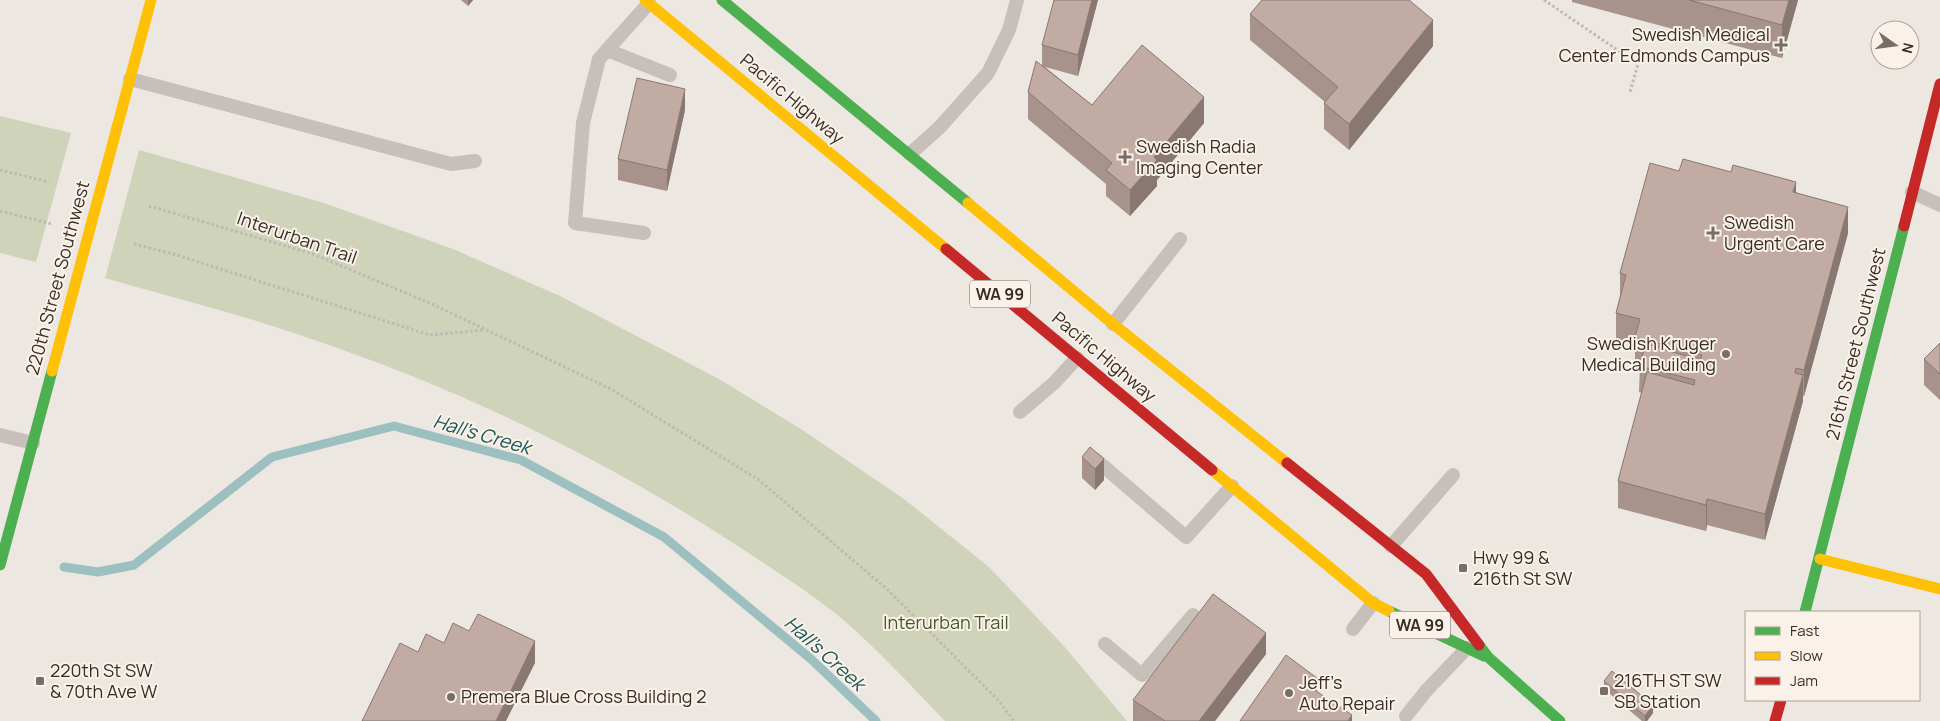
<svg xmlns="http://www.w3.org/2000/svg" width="1940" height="721" font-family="Manrope,sans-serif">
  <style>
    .green { fill: #ced3ba }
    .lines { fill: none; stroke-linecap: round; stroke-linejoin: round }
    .stream { stroke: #9cc0bf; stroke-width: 9 }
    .path { stroke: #c0b8b2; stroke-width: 3; stroke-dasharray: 2.5 2.5; stroke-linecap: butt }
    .lane { stroke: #c7c0ba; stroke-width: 14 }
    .fast { stroke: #4caf50; stroke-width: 11 }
    .slow { stroke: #ffc107; stroke-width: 11 }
    .jam { stroke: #c62828; stroke-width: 11 }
    .wall { fill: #a7938b }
    .shaded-wall { fill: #887871 }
    .building { fill: #c2aba2; stroke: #887871 }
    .poi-dot { fill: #776e69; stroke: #faf2e8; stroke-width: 2 }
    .labels { text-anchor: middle; stroke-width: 4; stroke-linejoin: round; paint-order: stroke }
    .shield { fill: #faf2e8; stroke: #726862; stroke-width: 1 }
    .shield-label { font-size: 16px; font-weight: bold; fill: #382d28 }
    .poi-label { font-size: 18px; fill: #382d28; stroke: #faf2e8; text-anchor: start }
    .street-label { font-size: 18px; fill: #382d28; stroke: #faf2e8 }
    .park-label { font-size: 18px; fill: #46572a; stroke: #faf2e8 }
    .water-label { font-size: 19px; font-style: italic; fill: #1b565b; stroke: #faf2e8 }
  </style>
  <rect width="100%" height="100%" fill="#ede7e1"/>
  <g class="green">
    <polygon points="0,116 71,133 36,262 0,253"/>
    <path d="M139 150 324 203 453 249 560 296 719 379 804 431 904 499 989 567 1063 645 1127 721H945C909 684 874 645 835 613 801 586 763 563 727 539 594 453 450 385 300 335 236 313 170 297 105 278Z"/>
  </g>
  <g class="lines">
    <polyline class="stream" points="64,567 98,572 134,565 272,457 394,426 521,460 664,537 811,659 876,721"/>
    <g class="path">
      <polyline points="1544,0 1638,64 1630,92"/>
      <polyline points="0,170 49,182"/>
      <polyline points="149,206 313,254 434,305 611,389 759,480 888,590 999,701 1014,721"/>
      <polyline points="0,211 52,224"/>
      <polyline points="134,244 173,254 430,335 484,330"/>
    </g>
    <g class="lane">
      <polyline points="607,50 670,75"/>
      <polyline points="130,79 451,164 475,161"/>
      <polyline points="910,154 940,127 988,73 1009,30 1017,0"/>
      <polyline points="1912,192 1940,205"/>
      <polyline points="644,233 575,223 583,123 599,59 649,3"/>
      <polyline points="1113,324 1180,239"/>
      <polyline points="1020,412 1054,383 1077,358"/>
      <polyline points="0,435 33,443"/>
      <polyline points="1095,459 1186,537 1232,486"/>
      <polyline points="1391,546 1453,475"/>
      <polyline points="1353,629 1373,603"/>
      <polyline points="1105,644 1142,675 1193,615"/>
      <polyline points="1406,716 1426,691 1467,648"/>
    </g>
    <g class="fast">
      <polyline points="722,0 968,203"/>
      <polyline points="0,565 52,371"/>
      <polyline points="1389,611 1484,656"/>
      <polyline points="1805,612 1904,226"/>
      <polyline points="1479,645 1488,657 1560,721"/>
    </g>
    <g class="slow">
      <polyline points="645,0 946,249"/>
      <polyline points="968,203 1113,324 1287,463"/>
      <polyline points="52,371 151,0"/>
      <polyline points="1212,470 1373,603 1389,611"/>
      <polyline points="1820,559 1940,589"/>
    </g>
    <g class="jam">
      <polyline points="1904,226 1940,84"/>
      <polyline points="946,249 1212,470"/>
      <polyline points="1287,463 1426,574 1479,645"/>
      <polyline points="1775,721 1781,700"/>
    </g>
  </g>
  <g class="wall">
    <polygon points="461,0 473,0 468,6"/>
    <polygon points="1098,0 1078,76 1045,67 1092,105 1204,123 1157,180 1157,186 1130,216 1106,196 1106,184 1028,119 1028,92 1042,65 1042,45"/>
    <polygon points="1572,0 1798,0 1782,58 1572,2"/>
    <polygon points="1250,14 1433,46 1349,150 1324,129 1324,103 1325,102 1250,40"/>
    <polygon points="685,110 667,191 618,180 618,159"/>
    <polygon points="1679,171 1796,192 1848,233 1804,396 1803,396 1803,401 1765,540 1707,525 1706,531 1618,508 1618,481 1642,393 1639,392 1640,365 1635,363 1635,344 1616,339 1616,313 1620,296 1620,273"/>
    <polygon points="1940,343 1940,413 1940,400 1924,385 1924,359"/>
    <polygon points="1082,457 1104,459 1104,480 1095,490 1082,478"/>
    <polygon points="1266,654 1215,721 1133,721 1133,700"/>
    <polygon points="1604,681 1653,713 1647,721 1642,721 1604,689"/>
  </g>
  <g class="shaded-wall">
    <polygon points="468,0 473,0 468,6"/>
    <polygon points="1092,0 1098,0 1078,76 1078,55"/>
    <polygon points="1789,0 1798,0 1782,58 1782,25"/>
    <polygon points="1433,20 1433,46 1349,150 1349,124"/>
    <polygon points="685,89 685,110 667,191 667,170"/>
    <polygon points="1204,97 1204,123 1157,180 1157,186 1130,216 1130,190 1154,157"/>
    <polygon points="1796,182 1796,208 1793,192"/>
    <polygon points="1848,207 1848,233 1804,396 1804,370"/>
    <polygon points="1803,375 1803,401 1765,540 1765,514"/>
    <polygon points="1104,459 1104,480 1095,490 1095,469"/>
    <polygon points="1707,499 1707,525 1706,531 1706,505"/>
    <polygon points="1266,633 1266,654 1215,721 1199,721"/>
    <polygon points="535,641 535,663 506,721 496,721"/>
    <polygon points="1317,678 1317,704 1310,687"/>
    <polygon points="1653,705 1653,713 1647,721 1645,721 1645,716"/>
    <polygon points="1352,715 1352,721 1348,721"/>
  </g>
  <g class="building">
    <polygon points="1054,0 1092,0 1078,55 1042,45"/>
    <polygon points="1262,0 1409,0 1433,20 1349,124 1324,103 1338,87 1250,14"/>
    <polygon points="1689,0 1789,0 1782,25"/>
    <polygon points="1142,45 1204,97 1154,157 1157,160 1130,190 1106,170 1112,163 1028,92 1036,61 1092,105"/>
    <polygon points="637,78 685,89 667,170 618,159"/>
    <polygon points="1683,159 1731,172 1733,165 1796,182 1793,192 1848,207 1804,370 1796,368 1795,373 1803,375 1765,514 1707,499 1706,505 1618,481 1647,372 1694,385 1695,380 1639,366 1646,344 1700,360 1702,355 1635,337 1640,319 1616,313 1626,275 1620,273 1650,163 1679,171"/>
    <polygon points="1940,343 1940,374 1924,359"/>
    <polygon points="1090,447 1104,459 1095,469 1082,457"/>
    <polygon points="1213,594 1266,633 1199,721 1165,721 1133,700"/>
    <polygon points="478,614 535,641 496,721 362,721 400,643 418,652 426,634 444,643 453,623 469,631"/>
    <polygon points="1286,655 1317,678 1310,687 1352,715 1348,721 1240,721"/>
    <polygon points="1612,671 1653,705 1645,716 1604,681"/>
  </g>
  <g class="poi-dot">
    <path d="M1778.5 37.5h5v5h5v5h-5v5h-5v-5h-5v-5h5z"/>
    <path d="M1122.5 149.5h5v5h5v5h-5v5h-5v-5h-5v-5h5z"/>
    <path d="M1710.5 225.5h5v5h5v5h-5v5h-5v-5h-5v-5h5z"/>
    <circle cx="1726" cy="354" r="5"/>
    <rect x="1458" y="563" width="10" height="10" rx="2.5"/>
    <rect x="35" y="676" width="10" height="10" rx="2.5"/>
    <rect x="1599" y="686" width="10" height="10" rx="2.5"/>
    <circle cx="1289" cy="693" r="5"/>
    <circle cx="451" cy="697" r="5"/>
  </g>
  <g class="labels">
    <g class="shield">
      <rect x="970" y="280.5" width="60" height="27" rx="4"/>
      <rect x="1390" y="611.5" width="60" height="27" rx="4"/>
    </g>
    <g class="shield-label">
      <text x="1000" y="300">WA 99</text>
      <text x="1420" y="631">WA 99</text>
    </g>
    <g class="poi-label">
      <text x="1770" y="41" text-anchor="end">Swedish Medical<tspan x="1770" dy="21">Center Edmonds Campus</tspan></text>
      <text x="1136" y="153">Swedish Radia<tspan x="1136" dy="21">Imaging Center</tspan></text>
      <text x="1724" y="229">Swedish<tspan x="1724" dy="21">Urgent Care</tspan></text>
      <text x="1716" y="350" text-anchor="end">Swedish Kruger<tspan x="1716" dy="21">Medical Building</tspan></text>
      <text x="1473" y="564">Hwy 99 &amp;<tspan x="1473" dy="21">216th St SW</tspan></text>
      <text x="50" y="677">220th St SW<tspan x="50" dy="21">&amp; 70th Ave W</tspan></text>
      <text x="1614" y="687">216TH ST SW<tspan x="1614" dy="21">SB Station</tspan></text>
      <text x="1299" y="689">Jeff’s<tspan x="1299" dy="21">Auto Repair</tspan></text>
      <text x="461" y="703">Premera Blue Cross Building 2</text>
    </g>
    <g class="street-label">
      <text transform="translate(792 99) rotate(40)" y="6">Pacific Highway</text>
      <text transform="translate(297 238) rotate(19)" y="6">Interurban Trail</text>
      <text transform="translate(58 278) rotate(-75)" y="6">220th Street Southwest</text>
      <text transform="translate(1856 344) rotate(-76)" y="6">216th Street Southwest</text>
      <text transform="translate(1104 357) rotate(40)" y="6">Pacific Highway</text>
    </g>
    <g class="park-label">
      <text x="946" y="629">Interurban Trail</text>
    </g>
    <g class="water-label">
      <text transform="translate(482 434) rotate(16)" y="7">Hall's Creek</text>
      <text transform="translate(825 653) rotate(42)" y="7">Hall's Creek</text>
    </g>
  </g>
  <rect x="1745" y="611" width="175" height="90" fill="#faf2e8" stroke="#aca39b"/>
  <rect x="1755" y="627" width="25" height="8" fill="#4caf50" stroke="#aca39b"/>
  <text x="1790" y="636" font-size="15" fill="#382d28">Fast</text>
  <rect x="1755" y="652" width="25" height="8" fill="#ffc107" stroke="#aca39b"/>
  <text x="1790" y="661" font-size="15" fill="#382d28">Slow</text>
  <rect x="1755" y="677" width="25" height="8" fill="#c62828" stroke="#aca39b"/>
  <text x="1790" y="686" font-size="15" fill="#382d28">Jam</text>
  <g transform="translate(1895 45) rotate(104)"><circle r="24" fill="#faf2e8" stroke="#aca39b"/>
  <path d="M0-4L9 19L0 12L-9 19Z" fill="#776e69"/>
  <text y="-8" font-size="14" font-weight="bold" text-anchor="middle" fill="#382d28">N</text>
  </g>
</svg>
